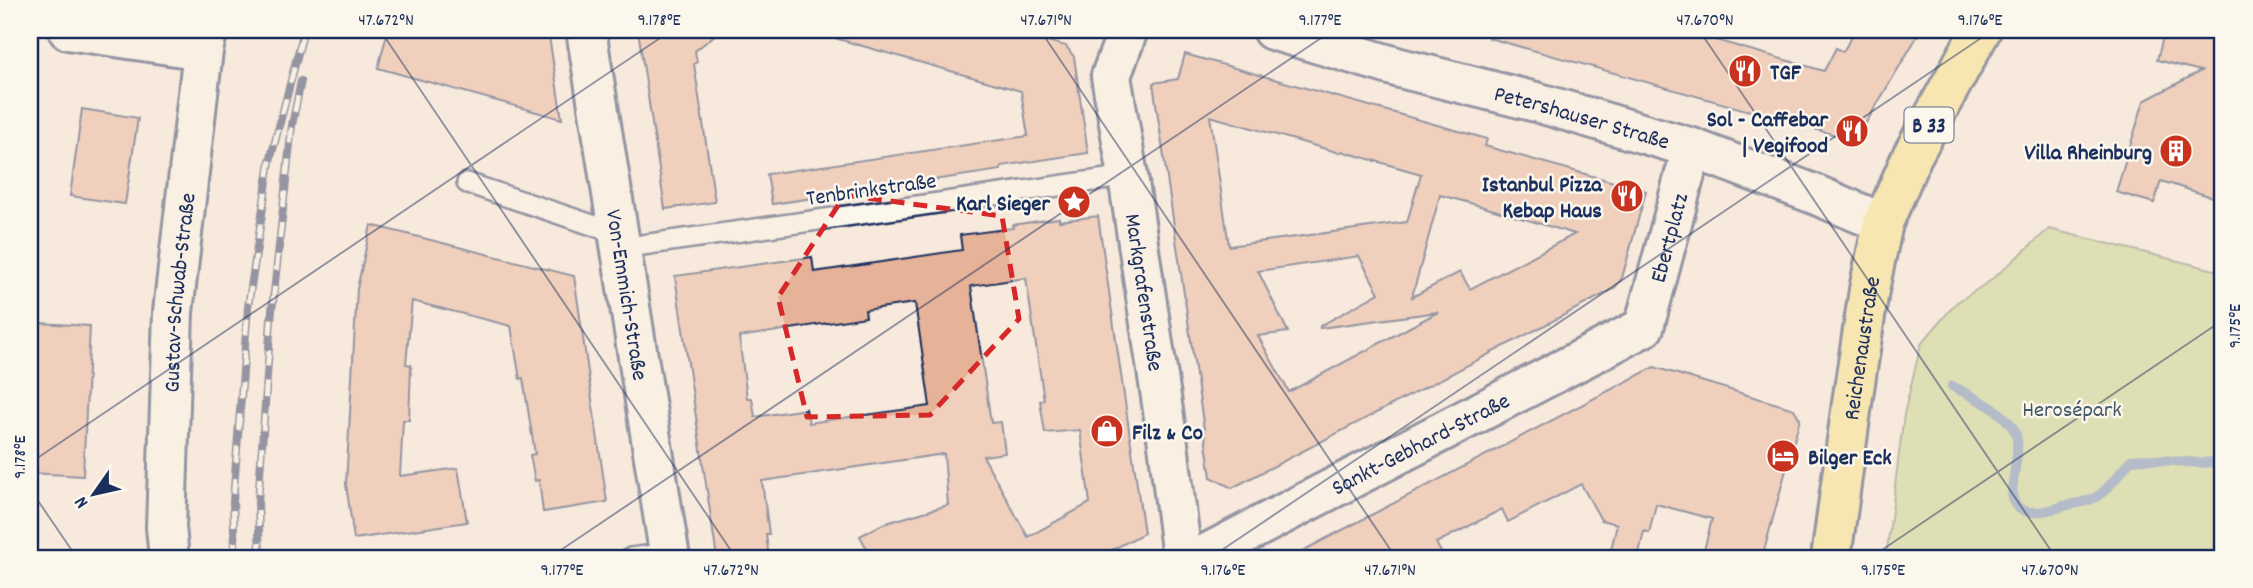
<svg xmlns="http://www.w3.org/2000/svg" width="2253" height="588" font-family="Dekko,sans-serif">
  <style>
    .green { fill: #c0d287; stroke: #6e8072; stroke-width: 2 }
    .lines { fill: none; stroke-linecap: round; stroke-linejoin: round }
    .stream { stroke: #6285b3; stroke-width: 10 }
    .building { fill: #e6b298; stroke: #1b2f5e; stroke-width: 2; fill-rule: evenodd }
    .service-casing { stroke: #1b2f5e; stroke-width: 24 }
    .minor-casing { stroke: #1b2f5e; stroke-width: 44 }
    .primary-casing { stroke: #1b2f5e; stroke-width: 44 }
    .service { stroke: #fbf7ec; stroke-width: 19 }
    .minor { stroke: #fbf7ec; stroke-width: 38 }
    .primary { stroke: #f5e381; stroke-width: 38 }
    .rail-casing { stroke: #1b2f5e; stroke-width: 8 }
    .rail { stroke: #fbf7ec; stroke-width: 5; stroke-dasharray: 16; stroke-linecap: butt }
    .marked { fill: none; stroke: #d62828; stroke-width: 5; stroke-dasharray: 14 9; stroke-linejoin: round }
    .ticks { fill: none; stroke: #1b2f5e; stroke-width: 2; stroke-opacity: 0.45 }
    .labels { text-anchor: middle; stroke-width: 5; stroke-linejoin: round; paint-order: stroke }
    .shield { fill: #fbf7ec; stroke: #5e6b89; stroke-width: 2 }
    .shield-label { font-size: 21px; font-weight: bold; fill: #1b2f5e }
    .poi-label { font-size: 23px; font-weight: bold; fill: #1b2f5e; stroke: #fbf7ec; text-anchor: end }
    .street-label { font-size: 23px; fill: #1b2f5e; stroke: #fbf7ec }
    .park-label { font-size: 23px; fill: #445868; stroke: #fbf7ec }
    .neatline { fill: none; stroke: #1b2f5e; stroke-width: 2.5 }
    .ticks-label { font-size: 18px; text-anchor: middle; fill: #1b2f5e }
  </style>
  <rect width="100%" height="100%" fill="#f7e9db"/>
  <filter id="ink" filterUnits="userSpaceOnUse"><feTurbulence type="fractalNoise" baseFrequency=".0143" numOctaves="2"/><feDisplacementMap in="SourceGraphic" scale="14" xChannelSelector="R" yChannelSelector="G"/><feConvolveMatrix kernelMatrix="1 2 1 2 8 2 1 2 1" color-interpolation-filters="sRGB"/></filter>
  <g filter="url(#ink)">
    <polygon class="green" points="2049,229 2223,272 2223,558 1886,558 1904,414 1921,344 1956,303 1990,281"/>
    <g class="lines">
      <path class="stream" d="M1952 386C1972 397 2001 408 2013 428 2032 458 1978 530 2057 508 2069 504 2088 503 2098 496 2111 487 2121 471 2131 460L2146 459 2201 463 2223 461"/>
    </g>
    <g class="building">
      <polygon points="388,30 548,30 562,119 378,68"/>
      <polygon points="638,30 721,30 695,51 697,62 694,64 715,202 665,209"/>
      <polygon points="832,30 1007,30 1066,46 1074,57 1088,153 1001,166 1001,170 772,204 767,174 1028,136 1021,91 831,37"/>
      <polygon points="1490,30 1681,30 1824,71 1836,48 1843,52 1855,30 1921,30 1860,133 1846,138 1489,38"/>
      <polygon points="2165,30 2223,30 2223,195 2216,192 2215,198 2161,181 2154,203 2116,192 2144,101 2201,71 2157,60"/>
      <path d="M1185 54 1487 139 1485 146 1646 191 1622 278 1614 289 1232 488 1211 477 1153 83 1178 79ZM1210 116 1340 153 1341 151 1421 174 1407 222 1229 246ZM1440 195 1470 203 1575 234 1470 289 1460 272 1412 297ZM1359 256 1379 293 1320 326V328L1438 312 1289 392 1258 336 1288 332 1258 271Z"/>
      <polygon points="82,109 138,118 125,204 70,196"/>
      <path d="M1098 216 1144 533 1097 558H872L860 536 883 524 948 505 944 454 762 481 769 534H766L769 558H717L675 276 812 257 814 272 962 250 960 235 1013 228 1012 225 1059 218V221ZM1026 278 1044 400 1040 401 1045 433 1080 430 1090 503 1028 537 983 456 1005 453 1001 422 991 423 971 286ZM915 303 930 406 809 423 806 409 755 417 752 398H747L739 337 866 317 865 310Z"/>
      <polygon points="371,225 574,276 607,502 543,512 539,480 535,481 530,455 535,454 523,378 520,379 511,326 412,301 406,364 411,365 409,420 403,420 400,476 458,468 467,522 354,539 346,484 357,289"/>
      <polygon points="39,323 90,326 83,476 31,473 32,449 30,447 30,432 33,430 36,370 30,362 30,354 37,347"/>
      <polygon points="1654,367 1794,409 1800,419 1762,558 1702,558 1712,519 1656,504 1649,533 1644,531 1638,558 1609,558 1617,524 1601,520 1581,484 1508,522 1502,509 1436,543 1444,558 1289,558"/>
    </g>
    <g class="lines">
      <defs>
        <g id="service">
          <polyline points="467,183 619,234"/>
          <polyline points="621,248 1128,176"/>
          <polyline points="631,558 670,553"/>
        </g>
        <g id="minor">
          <polyline points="68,30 203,50"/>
          <path id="s1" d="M586 30 670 558"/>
          <path id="s2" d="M1128 30 1111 76 1128 176 1168 444 1182 558"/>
          <path id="s3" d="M1272 30 1400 68 1536 102 1692 148 1814 194 1883 223"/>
          <path id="s4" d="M169 558 166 527 173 312 203 50 208 30"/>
          <path id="s5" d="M1198 558 1644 327 1692 148"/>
        </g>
        <g id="primary">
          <path id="s6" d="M1831 558 1853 396 1869 290 1883 223 1912 156 1981 30"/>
        </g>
      </defs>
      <use href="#service" class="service-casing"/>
      <use href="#minor" class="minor-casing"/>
      <use href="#primary" class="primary-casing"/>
      <use href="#service" class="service"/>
      <use href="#minor" class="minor"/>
      <use href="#primary" class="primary"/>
      <defs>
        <g id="rail">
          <polyline points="235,558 233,501 248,307 270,161 304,30"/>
          <polyline points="260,558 258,502 271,320 292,125 301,81"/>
        </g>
      </defs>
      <use href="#rail" class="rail-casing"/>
      <use href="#rail" class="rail"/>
    </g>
  </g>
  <path d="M0 0H2253V588H0ZM845 195 1002 216 1019 319 930 415 807 417 778 297Z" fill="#f7e9db" fill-opacity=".55" fill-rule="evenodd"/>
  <path class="marked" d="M845 195 1002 216 1019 319 930 415 807 417 778 297Z"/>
  <path class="ticks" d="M380 30 736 558M1040 30 1396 558M1699 30 2056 558M30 463 672 30M30 489 77 558M549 558 1333 30M1210 558 1993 30M1870 558 2223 320"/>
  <defs>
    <symbol id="restaurant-disc" viewBox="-11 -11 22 22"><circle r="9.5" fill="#c8321e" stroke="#fbf7ec"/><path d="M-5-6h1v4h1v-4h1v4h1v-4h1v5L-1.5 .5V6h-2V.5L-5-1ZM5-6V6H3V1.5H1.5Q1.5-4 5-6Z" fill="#fff"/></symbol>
    <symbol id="building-disc" viewBox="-11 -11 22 22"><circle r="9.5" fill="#c8321e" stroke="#fbf7ec"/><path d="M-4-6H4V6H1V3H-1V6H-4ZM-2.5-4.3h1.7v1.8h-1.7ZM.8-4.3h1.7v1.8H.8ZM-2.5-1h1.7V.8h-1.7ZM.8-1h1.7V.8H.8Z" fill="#fff"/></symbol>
    <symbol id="sight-disc" viewBox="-11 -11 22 22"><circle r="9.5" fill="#c8321e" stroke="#fbf7ec"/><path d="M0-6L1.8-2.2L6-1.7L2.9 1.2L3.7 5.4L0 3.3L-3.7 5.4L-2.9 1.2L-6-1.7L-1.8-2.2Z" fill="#fff"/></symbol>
    <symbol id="shop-disc" viewBox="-11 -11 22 22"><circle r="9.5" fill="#c8321e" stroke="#fbf7ec"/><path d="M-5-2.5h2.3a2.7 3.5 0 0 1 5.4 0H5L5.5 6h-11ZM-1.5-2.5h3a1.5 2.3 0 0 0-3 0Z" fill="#fff"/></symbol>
    <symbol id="hotel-disc" viewBox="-11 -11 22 22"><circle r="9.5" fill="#c8321e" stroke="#fbf7ec"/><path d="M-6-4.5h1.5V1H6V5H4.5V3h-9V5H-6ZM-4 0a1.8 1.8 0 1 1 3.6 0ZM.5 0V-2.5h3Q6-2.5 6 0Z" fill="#fff"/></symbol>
  </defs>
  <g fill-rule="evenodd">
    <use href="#restaurant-disc" x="1726" y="52" width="38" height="38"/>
    <use href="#restaurant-disc" x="1833" y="112" width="38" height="38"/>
    <use href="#building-disc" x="2157" y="132" width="38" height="38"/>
    <use href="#restaurant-disc" x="1608" y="177" width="38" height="38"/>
    <use href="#sight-disc" x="1055" y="183" width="38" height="38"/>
    <use href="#shop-disc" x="1088" y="412" width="38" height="38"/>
    <use href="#hotel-disc" x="1764" y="437" width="38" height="38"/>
  </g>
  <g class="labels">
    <rect class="shield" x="1904.5" y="107.5" width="49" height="35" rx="5"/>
    <g class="shield-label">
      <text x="1929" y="132">B 33</text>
    </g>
    <g class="poi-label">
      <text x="1770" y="79" text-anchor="start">TGF</text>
      <text x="1828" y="126">Sol - Caffebar<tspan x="1828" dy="26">| Vegifood</tspan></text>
      <text x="2152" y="159">Villa Rheinburg</text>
      <text x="1602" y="191">Istanbul Pizza<tspan x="1602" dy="26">Kebap Haus</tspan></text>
      <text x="1050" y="210">Karl Sieger</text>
      <text x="1132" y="439" text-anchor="start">Filz &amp; Co</text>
      <text x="1808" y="464" text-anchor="start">Bilger Eck</text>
    </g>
    <g class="street-label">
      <text dy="8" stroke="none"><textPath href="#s3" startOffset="322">Petershauser Straße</textPath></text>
      <text transform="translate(871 188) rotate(-8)" y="8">Tenbrinkstraße</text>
      <text dy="8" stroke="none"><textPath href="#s5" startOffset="595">Ebertplatz</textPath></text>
      <text dy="8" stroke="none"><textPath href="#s2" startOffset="268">Markgrafenstraße</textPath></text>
      <text dy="8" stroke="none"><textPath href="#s4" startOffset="266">Gustav-Schwab-Straße</textPath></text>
      <text dy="8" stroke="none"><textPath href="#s1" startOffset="268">Von-Emmich-Straße</textPath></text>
      <text dy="8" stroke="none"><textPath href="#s6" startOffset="212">Reichenaustraße</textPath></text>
      <text dy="8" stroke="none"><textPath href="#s5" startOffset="250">Sankt-Gebhard-Straße</textPath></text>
    </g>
    <g class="park-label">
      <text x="2072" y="416">Herosépark</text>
    </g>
  </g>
  <rect width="2253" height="588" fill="none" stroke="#fbf7ec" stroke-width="77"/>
  <g transform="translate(94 494) rotate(236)" stroke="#fbf7ec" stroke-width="5" paint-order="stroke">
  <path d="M0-5L12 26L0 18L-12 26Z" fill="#1b2f5e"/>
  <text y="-10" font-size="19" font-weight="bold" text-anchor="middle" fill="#1b2f5e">N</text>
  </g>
  <rect x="38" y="38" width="2176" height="512" class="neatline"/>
  <g class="ticks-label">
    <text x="386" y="25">47.672°N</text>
    <text x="659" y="25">9.178°E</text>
    <text x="1046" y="25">47.671°N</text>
    <text x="1320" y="25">9.177°E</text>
    <text x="1705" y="25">47.670°N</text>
    <text x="1980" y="25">9.176°E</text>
    <text transform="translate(2234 326) rotate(-90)" y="6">9.175°E</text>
    <text transform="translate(19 457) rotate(-90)" y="6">9.178°E</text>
    <text x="562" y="575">9.177°E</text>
    <text x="731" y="575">47.672°N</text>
    <text x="1223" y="575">9.176°E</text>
    <text x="1390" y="575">47.671°N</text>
    <text x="1883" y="575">9.175°E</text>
    <text x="2050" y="575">47.670°N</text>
  </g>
</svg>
